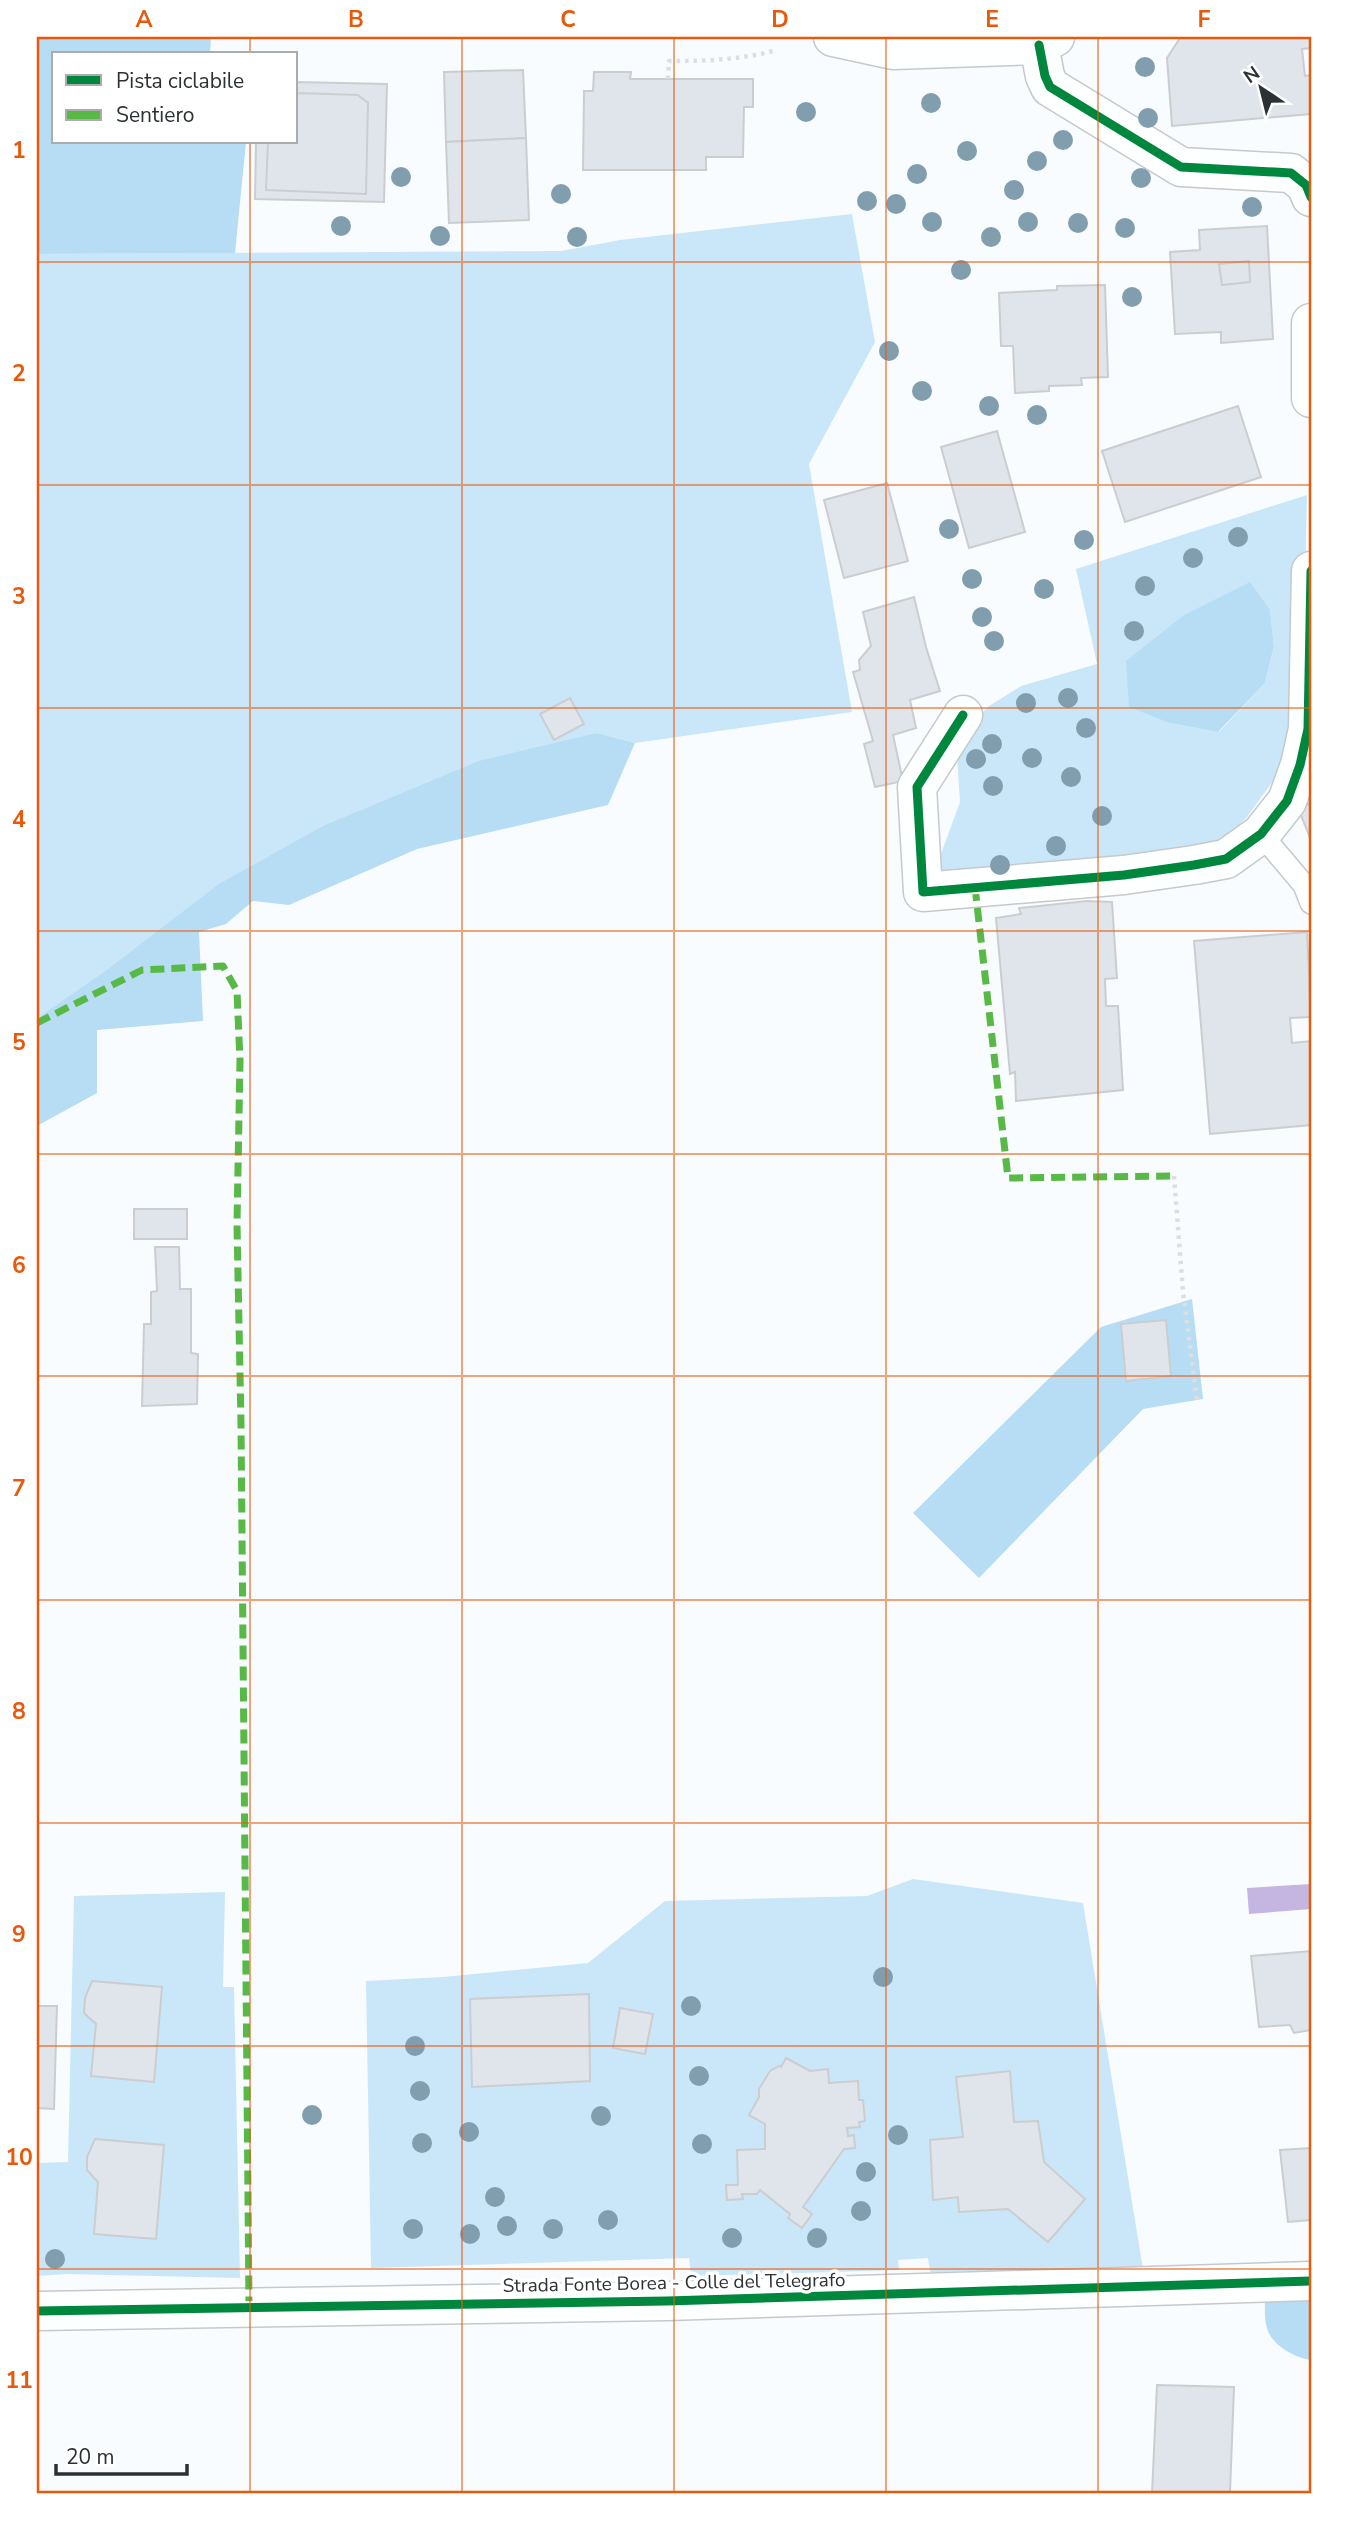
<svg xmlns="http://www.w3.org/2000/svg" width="1348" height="2530" font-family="'Nunito Sans',sans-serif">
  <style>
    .green { fill: #c9e7f8; fill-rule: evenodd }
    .forest { fill: #b6ddf4 }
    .water { fill: #c4b6e0 }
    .building { fill: #e0e5ec; stroke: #cbcdd0; stroke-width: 2 }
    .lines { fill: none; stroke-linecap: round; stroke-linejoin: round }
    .service-casing { stroke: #c6c9cb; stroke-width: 24 }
    .minor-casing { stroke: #c6c9cb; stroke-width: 41 }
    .path { stroke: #dddedf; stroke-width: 4.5; stroke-dasharray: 3.5 5; stroke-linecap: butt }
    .service { stroke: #feffff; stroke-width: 21 }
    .minor { stroke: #feffff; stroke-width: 38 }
    .quiet { stroke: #58b947; stroke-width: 7; stroke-dasharray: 14 7; stroke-linecap: butt }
    .cycleway-casing { stroke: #fff; stroke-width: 13 }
    .cycleway { stroke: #00873e; stroke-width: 9 }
    .tree { fill: #809eae }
    .grid { fill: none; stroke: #e8590c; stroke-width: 2; stroke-opacity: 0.55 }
    .labels { text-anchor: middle; stroke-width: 7; stroke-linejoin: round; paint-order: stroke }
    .street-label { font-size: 19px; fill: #2c3133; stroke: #fff }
    .neatline { fill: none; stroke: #e8590c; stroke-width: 2.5 }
    .grid-label { font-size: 23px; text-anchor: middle; font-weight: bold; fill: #e8590c }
  </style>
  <rect width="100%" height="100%" fill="#f9fcfe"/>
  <g class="green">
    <polygon points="852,214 875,342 809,464 852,712 635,743 597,733 112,966 37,1018 37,254 561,251 620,240"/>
    <path d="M1307 495 1303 666 1296 721 1276 777 1246 818 1217 847 931 881 960 802 956 740 989 706 1021 686 1097 664 1076 569ZM1270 610 1274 646 1265 683 1219 732 1170 723Z"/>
    <polygon points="913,1879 1083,1903 1143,2269 930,2272 928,2258 898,2260 899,2270 691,2276 689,2258 371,2268 366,1981 443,1977 588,1963 665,1901 867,1896"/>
    <polygon points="225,1892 223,1987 234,1987 240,2278 67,2274 37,2276 37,2163 68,2162 74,1896"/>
  </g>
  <g class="forest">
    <polygon points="37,37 211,37 210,54 54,54 54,142 246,142 235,253 37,254"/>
    <polygon points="1250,582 1270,610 1274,646 1265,683 1218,732 1170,723 1129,707 1126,661 1184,615"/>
    <polygon points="597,733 635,743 608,805 417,849 289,905 253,901 226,924 199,932 203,1021 97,1030 97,1093 37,1126 37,1018 112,966 219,884 323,826 479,761"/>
    <polygon points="1192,1299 1203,1399 1143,1409 979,1578 913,1513 1101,1327"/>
    <path d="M1311 2293V2360C1295 2358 1271 2345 1267 2328 1264 2319 1265 2308 1265 2299Z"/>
  </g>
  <polygon class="water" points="1311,1884 1311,1909 1249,1914 1247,1888"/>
  <g class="building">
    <polygon points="1192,37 1311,37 1311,48 1302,49 1305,76 1311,75 1311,114 1172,126 1167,58 1180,38"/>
    <polygon points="523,70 526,138 446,142 444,72"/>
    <polygon points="594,72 631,72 630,79 753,79 753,107 744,107 743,157 706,157 706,170 583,170 584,91 593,91"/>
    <polygon points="296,82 387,84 384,202 255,199 256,142 296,142"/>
    <polygon points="296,93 358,95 368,103 366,194 266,190 268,142 296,142"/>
    <polygon points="526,138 529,220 449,223 446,142"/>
    <polygon points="1267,226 1273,339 1221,343 1221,332 1175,334 1170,252 1200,250 1199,230"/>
    <polygon points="1249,261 1250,282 1222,285 1219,264"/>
    <polygon points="1105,285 1108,377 1081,378 1082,385 1049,386 1049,391 1015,393 1013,346 1001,346 999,293 1057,290 1057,286"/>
    <polygon points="1238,406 1261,477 1125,522 1102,451"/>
    <polygon points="997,431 1025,532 969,548 941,447"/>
    <polygon points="887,483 908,561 844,578 824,500"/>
    <polygon points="914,597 926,647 940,691 910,700 916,728 893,735 903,781 875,787 864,744 873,741 853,672 860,670 859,660 871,646 863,612"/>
    <polygon points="570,698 584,724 554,740 540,714"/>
    <polygon points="1311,803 1311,840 1298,808"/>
    <polygon points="1087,901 1112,902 1117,978 1105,979 1106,1006 1118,1006 1123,1090 1016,1101 1015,1072 1010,1074 996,918 1021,914 1019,908"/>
    <polygon points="1307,932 1311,1017 1290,1018 1292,1043 1311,1041 1311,1125 1210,1134 1194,941"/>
    <rect x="134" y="1209" width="53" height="30"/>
    <polygon points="155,1247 179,1247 180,1289 191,1289 191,1353 198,1354 197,1404 142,1406 144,1324 151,1324 151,1292 157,1291"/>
    <polygon points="1166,1320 1171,1376 1126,1381 1121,1324"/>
    <polygon points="1311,1951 1311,2030 1294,2033 1290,2025 1259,2027 1251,1956"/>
    <polygon points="92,1981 162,1987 154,2082 91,2076 96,2024 84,2013 85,1998"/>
    <polygon points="589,1994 590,2081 472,2087 470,1999"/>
    <polygon points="37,2006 57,2006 54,2109 37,2108"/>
    <polygon points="620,2008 653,2014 645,2054 613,2048"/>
    <polygon points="786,2058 810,2071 828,2069 829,2083 858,2081 859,2100 863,2100 865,2121 859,2122 860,2127 847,2128 848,2136 854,2135 855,2148 844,2149 803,2207 812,2214 802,2228 788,2218 790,2214 760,2190 757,2194 742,2194 743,2199 727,2200 726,2185 738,2185 737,2150 765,2149 765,2124 749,2115 759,2097 759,2089 770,2071 779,2066 781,2067"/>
    <polygon points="1010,2071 1014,2122 1038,2121 1044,2162 1085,2199 1048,2242 1008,2209 959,2212 958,2197 933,2200 930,2140 963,2137 956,2077"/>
    <polygon points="95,2139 164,2145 156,2239 94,2234 98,2182 87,2170 87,2157"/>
    <polygon points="1311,2148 1311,2220 1288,2222 1280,2150"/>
    <polygon points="1157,2385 1234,2387 1230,2493 1152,2493"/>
  </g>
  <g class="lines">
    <defs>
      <polyline id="service" points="1261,834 1304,885 1311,903"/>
      <g id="minor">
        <polyline points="833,37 893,50 1039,45 1055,37"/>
        <polyline points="1039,45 1045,76 1050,87 1181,167 1291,173 1306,185 1311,197"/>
        <polyline points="1311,323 1311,398"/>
        <polyline points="963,715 917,787 923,892 1124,875 1194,865 1226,859 1261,834 1287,801 1300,765 1308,729 1311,571"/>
        <polyline points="37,2311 667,2301 1311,2281"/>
      </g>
    </defs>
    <use href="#service" class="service-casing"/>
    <use href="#minor" class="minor-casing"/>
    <g class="path">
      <path d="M668 79 669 61C707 61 740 60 777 50"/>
      <polyline points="1174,1176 1183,1292 1197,1401"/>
    </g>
    <use href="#service" class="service"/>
    <use href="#minor" class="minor"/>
    <g class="quiet">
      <polyline points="975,887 1008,1178 1174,1176"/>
      <polyline points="37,1023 142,970 223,966 237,991 240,1061 237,1224 241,1424 249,2308"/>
    </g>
    <defs>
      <g id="cycleway">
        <polyline points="1039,45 1045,76 1050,87 1181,167 1291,173 1306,185 1311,197"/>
        <polyline points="963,715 917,787 923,892 1124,875 1194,865 1226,859 1261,834 1287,801 1300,765 1308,729 1311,571"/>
        <polyline points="37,2311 667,2301 1311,2281"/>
      </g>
    </defs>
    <use href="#cycleway" class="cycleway-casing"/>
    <use href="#cycleway" class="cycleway"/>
  </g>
  <g class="tree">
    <circle cx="1145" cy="67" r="10"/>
    <circle cx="931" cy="103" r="10"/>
    <circle cx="806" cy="112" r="10"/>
    <circle cx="1148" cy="118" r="10"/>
    <circle cx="1063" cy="140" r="10"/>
    <circle cx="967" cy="151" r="10"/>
    <circle cx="1037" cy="161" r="10"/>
    <circle cx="917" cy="174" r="10"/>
    <circle cx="401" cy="177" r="10"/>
    <circle cx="1141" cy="178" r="10"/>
    <circle cx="1014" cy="190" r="10"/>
    <circle cx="561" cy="194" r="10"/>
    <circle cx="867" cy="201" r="10"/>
    <circle cx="896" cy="204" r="10"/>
    <circle cx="1252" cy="207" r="10"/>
    <circle cx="932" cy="222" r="10"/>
    <circle cx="1028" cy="222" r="10"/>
    <circle cx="1078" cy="223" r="10"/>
    <circle cx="341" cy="226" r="10"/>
    <circle cx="1125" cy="228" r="10"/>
    <circle cx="440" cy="236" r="10"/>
    <circle cx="577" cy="237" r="10"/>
    <circle cx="991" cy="237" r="10"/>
    <circle cx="961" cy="270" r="10"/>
    <circle cx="1132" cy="297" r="10"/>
    <circle cx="889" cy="351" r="10"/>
    <circle cx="922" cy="391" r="10"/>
    <circle cx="989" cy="406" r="10"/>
    <circle cx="1037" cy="415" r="10"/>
    <circle cx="949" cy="529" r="10"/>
    <circle cx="1238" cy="537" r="10"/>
    <circle cx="1084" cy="540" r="10"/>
    <circle cx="1193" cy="558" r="10"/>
    <circle cx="972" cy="579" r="10"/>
    <circle cx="1145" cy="586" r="10"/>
    <circle cx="1044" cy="589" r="10"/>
    <circle cx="982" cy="617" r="10"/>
    <circle cx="1134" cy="631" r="10"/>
    <circle cx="994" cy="641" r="10"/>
    <circle cx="1068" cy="698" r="10"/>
    <circle cx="1026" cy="703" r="10"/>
    <circle cx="1086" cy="728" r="10"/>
    <circle cx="992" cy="744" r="10"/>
    <circle cx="1032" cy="758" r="10"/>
    <circle cx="976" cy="759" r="10"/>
    <circle cx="1071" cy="777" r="10"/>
    <circle cx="993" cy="786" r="10"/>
    <circle cx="1102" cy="816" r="10"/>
    <circle cx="1056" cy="846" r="10"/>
    <circle cx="1000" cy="865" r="10"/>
    <circle cx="883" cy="1977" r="10"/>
    <circle cx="691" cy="2006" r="10"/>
    <circle cx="415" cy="2046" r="10"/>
    <circle cx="699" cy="2076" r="10"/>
    <circle cx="420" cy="2091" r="10"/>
    <circle cx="312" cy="2115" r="10"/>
    <circle cx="601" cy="2116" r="10"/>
    <circle cx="469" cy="2132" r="10"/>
    <circle cx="898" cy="2135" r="10"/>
    <circle cx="422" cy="2143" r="10"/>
    <circle cx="702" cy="2144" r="10"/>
    <circle cx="866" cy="2172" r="10"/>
    <circle cx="495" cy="2197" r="10"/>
    <circle cx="861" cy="2211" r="10"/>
    <circle cx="608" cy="2220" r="10"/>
    <circle cx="507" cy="2226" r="10"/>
    <circle cx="413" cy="2229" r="10"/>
    <circle cx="553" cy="2229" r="10"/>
    <circle cx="470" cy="2234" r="10"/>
    <circle cx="732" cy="2238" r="10"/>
    <circle cx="817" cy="2238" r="10"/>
    <circle cx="55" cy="2259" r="10"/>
  </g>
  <path class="grid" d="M250 37V54M462 37V2493M674 37V2493M886 37V2493M1098 37V2493M250 142V2493M37 262H1311M37 485H1311M37 708H1311M37 931H1311M37 1154H1311M37 1376H1311M37 1600H1311M37 1823H1311M37 2046H1311M37 2269H1311"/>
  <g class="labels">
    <g class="street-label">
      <text transform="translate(674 2282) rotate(-1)" y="7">Strada Fonte Borea - Colle del Telegrafo</text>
    </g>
  </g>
  <rect width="1348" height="2530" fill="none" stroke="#ffffff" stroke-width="77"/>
  <rect x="52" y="52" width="245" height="91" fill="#ffffff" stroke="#abadad" stroke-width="2"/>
  <rect x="66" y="75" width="35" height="10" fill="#00873e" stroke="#abadad" stroke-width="2"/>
  <text x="116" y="88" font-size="21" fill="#2c3133">Pista ciclabile</text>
  <rect x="66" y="110" width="35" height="10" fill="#58b947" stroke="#abadad" stroke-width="2"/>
  <text x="116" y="122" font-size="21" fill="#2c3133">Sentiero</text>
  <g transform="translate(1261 88) rotate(325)" stroke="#ffffff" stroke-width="5" paint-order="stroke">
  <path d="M0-5L12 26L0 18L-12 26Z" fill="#2c3133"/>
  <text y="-10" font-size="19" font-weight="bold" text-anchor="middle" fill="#2c3133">N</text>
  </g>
  <path d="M56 2464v10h131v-10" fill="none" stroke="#2c3133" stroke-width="3.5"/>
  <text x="66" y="2464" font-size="21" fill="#2c3133" stroke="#ffffff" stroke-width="5" paint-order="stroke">20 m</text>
  <rect x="38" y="38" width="1272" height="2454" class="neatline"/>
  <g class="grid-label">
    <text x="144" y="27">A</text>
    <text x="356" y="27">B</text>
    <text x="568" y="27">C</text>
    <text x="780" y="27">D</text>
    <text x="992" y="27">E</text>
    <text x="1204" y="27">F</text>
    <text x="19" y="158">1</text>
    <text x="19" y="381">2</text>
    <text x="19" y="604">3</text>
    <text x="19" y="827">4</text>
    <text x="19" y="1050">5</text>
    <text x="19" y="1273">6</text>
    <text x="19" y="1496">7</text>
    <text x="19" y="1719">8</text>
    <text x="19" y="1942">9</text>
    <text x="19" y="2165">10</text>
    <text x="19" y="2388">11</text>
  </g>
</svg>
